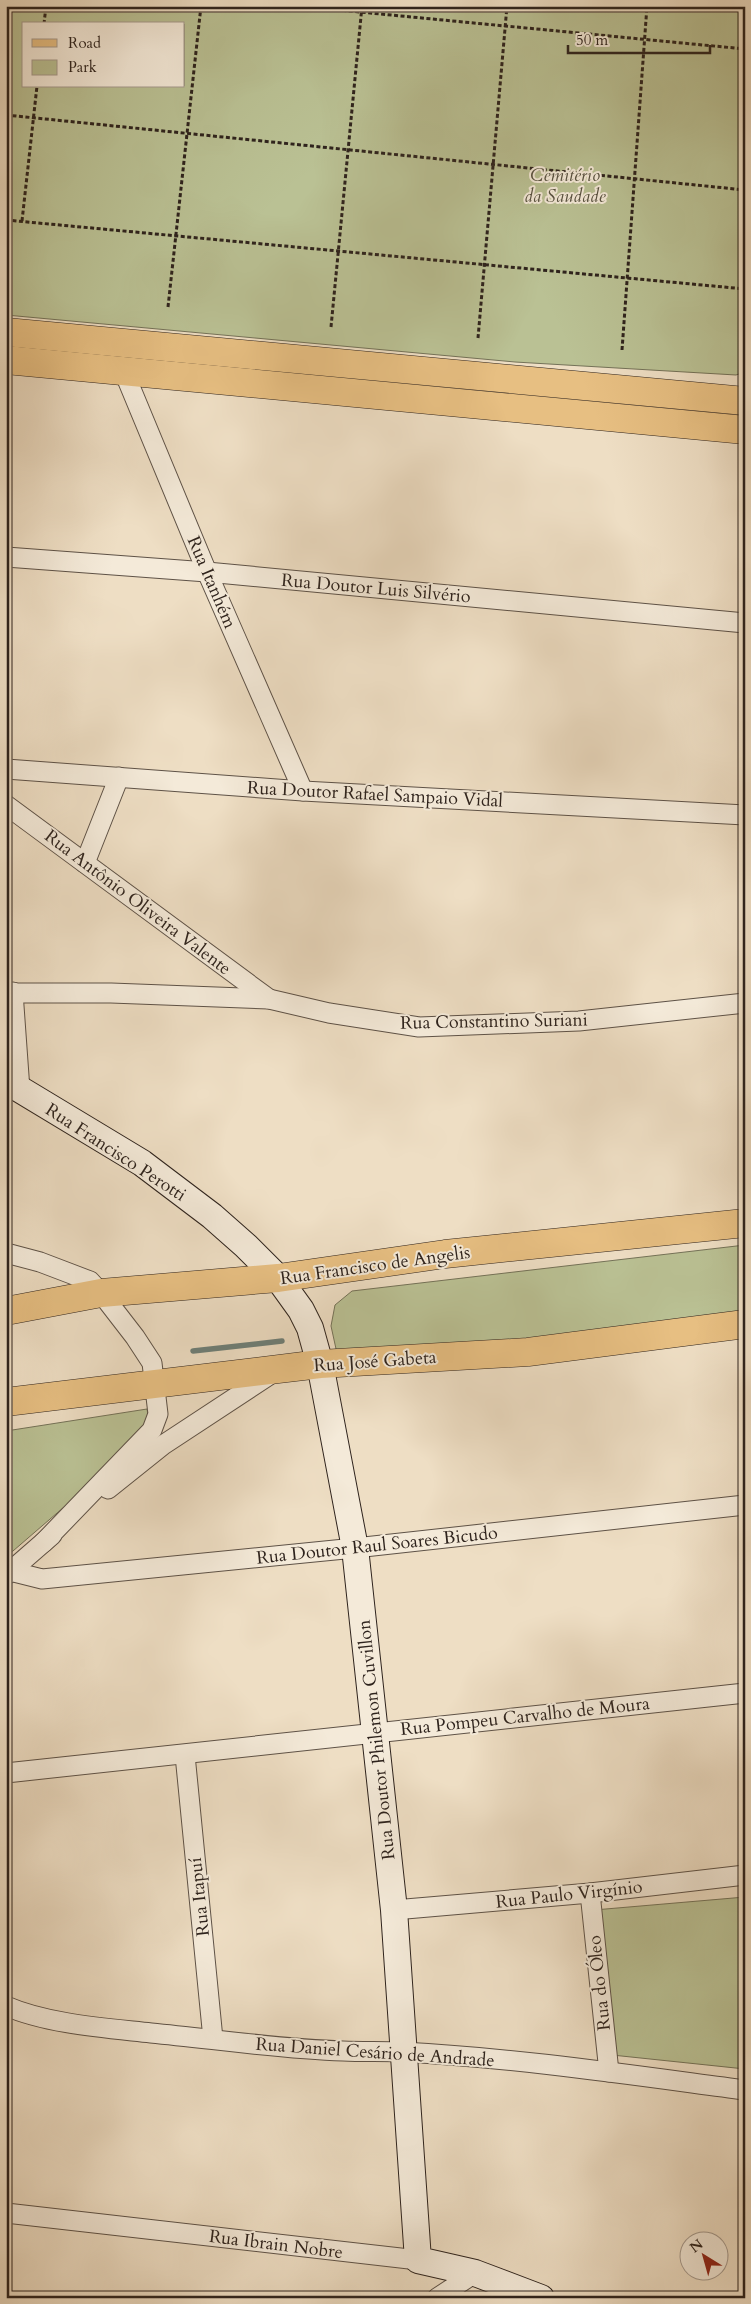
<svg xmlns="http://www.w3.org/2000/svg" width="751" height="2304" font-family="Cardo,serif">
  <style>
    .green { fill: #bac194; stroke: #747258; fill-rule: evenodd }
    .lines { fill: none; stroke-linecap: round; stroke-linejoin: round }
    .stream { stroke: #6e7f78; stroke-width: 5.5 }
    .street-casing { stroke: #5e5247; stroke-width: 21 }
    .secondary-casing { stroke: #2e231d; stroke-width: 28 }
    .primary-casing { stroke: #2e231d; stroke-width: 29 }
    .path { stroke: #2e231d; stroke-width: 3; stroke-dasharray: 4 2.5; stroke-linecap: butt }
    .street { stroke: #f4ead9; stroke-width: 19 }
    .secondary { stroke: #f4ead9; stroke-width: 26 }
    .primary { stroke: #e7bf82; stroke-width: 28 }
    .labels { text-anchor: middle; stroke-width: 4; stroke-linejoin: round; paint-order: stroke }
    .park-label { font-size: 18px; font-style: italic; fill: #585241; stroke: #f4ead9 }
    .street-label { font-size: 18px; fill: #2e231d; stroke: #f4ead9 }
  </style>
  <rect width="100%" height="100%" fill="#eedec4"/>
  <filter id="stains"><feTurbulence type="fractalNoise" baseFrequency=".004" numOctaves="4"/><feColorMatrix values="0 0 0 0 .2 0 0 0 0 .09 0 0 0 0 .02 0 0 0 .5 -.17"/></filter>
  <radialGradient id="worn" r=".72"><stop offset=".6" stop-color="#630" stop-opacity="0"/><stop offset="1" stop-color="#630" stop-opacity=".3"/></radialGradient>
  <g class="green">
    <path d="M6 6H745V372L736 375 515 362 6 315ZM24 24H184V86H24Z"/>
    <polygon points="745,1245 745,1316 338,1358 331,1326 335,1305 352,1291"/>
    <polygon points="147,1409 149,1421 136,1445 6,1557 6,1431"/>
    <polygon points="745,1897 745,2069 612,2055 594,1910"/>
  </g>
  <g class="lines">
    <polyline class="stream" points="193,1351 282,1341"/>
    <defs>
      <g id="street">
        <polyline points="124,372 207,572 303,791"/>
        <polyline points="6,557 207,572 745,623"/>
        <polyline points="6,769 303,791 745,815"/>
        <polyline points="6,805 269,999"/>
        <polyline points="85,863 119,777"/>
        <polyline points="13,992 20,1090"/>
        <polyline points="6,993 111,993 269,999 329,1013 419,1027 579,1021 745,1003"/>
        <polyline points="6,1253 40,1262 90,1281 101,1293 135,1337 152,1363 158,1414 152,1430 43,1543"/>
        <polyline points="108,1489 163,1445 274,1372"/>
        <polyline points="10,1571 42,1579 355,1548 745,1505"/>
        <polyline points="6,1575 52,1535"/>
        <polyline points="185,1755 213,2039"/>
        <polyline points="6,1773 745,1693"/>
        <polyline points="590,1893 609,2072"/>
        <polyline points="394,1910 590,1893 745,1875"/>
        <path d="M6 2006C47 2024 106 2028 151 2033 214 2039 279 2049 343 2051 363 2052 383 2051 403 2052 517 2058 631 2075 745 2090"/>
        <polyline points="6,2213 418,2260"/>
        <polyline points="437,2298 475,2273"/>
      </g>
      <polyline id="secondary" points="6,1081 142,1163 212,1216 246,1246 278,1278 301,1310 310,1328 320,1364 355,1548 394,1910 418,2260 475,2273 541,2298"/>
      <g id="primary">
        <polyline points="6,332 745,401"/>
        <polyline points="6,360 745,430"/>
        <polyline points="6,1311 101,1293 278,1278 445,1254 745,1223"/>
        <polyline points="6,1402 320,1364 528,1352 745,1324"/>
      </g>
    </defs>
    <use href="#street" class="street-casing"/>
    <use href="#secondary" class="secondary-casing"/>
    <use href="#primary" class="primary-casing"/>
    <g class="path">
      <polyline points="297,6 745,49"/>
      <polyline points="44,24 46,6"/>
      <polyline points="6,115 745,190"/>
      <polyline points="6,220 745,289"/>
      <polyline points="22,221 37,86"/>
      <polyline points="168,307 201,6"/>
      <polyline points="331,327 362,6"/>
      <polyline points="478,338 507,6"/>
      <polyline points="622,350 647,6"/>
      <polyline points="744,352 745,328"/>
    </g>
    <use href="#street" class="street"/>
    <use href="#secondary" class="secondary"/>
    <use href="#primary" class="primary"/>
  </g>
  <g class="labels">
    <g class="park-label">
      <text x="565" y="181">Cemitério<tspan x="565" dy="21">da Saudade</tspan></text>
    </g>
    <g class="street-label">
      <text transform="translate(212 582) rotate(67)" y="6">Rua Itanhém</text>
      <text transform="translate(376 588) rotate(5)" y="6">Rua Doutor Luis Silvério</text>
      <text transform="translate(375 794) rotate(3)" y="6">Rua Doutor Rafael Sampaio Vidal</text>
      <text transform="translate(138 902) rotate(37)" y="6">Rua Antônio Oliveira Valente</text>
      <text transform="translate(494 1021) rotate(-1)" y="6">Rua Constantino Suriani</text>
      <text transform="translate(116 1152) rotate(33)" y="6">Rua Francisco Perotti</text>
      <text transform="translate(375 1265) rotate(-8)" y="6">Rua Francisco de Angelis</text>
      <text transform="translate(375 1361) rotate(-4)" y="6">Rua José Gabeta</text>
      <text transform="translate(377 1545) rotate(-6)" y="6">Rua Doutor Raul Soares Bicudo</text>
      <text transform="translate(525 1716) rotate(-6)" y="6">Rua Pompeu Carvalho de Moura</text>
      <text transform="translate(376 1740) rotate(-96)" y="6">Rua Doutor Philemon Cuvillon</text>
      <text transform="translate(569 1894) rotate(-6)" y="6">Rua Paulo Virgínio</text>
      <text transform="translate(199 1897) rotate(-96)" y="6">Rua Itapuí</text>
      <text transform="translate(599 1983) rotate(-96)" y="6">Rua do Óleo</text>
      <text transform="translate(375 2052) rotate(4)" y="6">Rua Daniel Cesário de Andrade</text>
      <text transform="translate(276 2244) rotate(7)" y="6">Rua Ibrain Nobre</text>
    </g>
  </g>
  <rect width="751" height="2304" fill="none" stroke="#eedec4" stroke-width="25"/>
  <rect x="8" y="8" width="736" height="2289" fill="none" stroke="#2e231d" stroke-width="2.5"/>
  <rect x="12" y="12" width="726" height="2279" fill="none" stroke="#2e231d"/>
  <rect x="22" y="22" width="162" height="65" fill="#f4ead9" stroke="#a59a8e"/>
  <rect x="32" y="39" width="25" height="8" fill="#e7bf82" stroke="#a59a8e"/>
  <text x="68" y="48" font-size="15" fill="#2e231d">Road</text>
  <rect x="32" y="60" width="25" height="15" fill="#bac194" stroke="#a59a8e"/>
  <text x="68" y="72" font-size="15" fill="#2e231d">Park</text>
  <g transform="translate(704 2256) rotate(323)"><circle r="24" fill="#f4ead9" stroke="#a59a8e"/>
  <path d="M0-4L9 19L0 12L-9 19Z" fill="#8f2418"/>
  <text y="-8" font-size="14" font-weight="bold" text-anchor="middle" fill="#2e231d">N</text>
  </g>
  <path d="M568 45v8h142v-8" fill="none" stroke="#2e231d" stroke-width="2.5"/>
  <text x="576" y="45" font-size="15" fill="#2e231d" stroke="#f4ead9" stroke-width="4" paint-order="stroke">50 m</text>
  <rect width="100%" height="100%" filter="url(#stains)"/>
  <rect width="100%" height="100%" fill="url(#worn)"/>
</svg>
